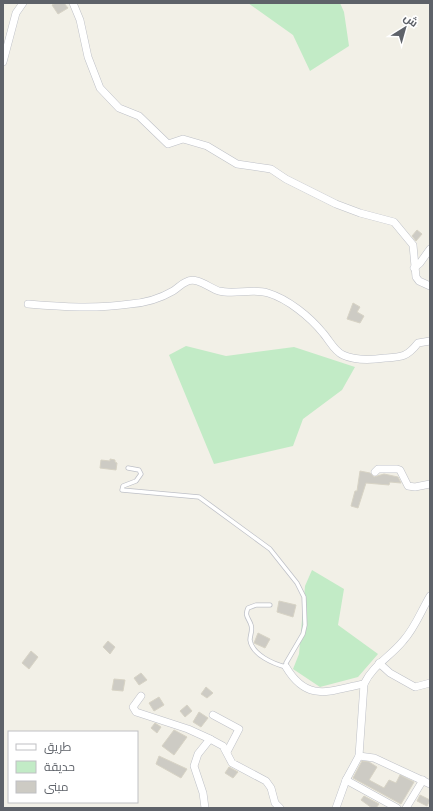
<svg xmlns="http://www.w3.org/2000/svg" width="433" height="811" font-family="'Archivo Narrow',Cairo,sans-serif">
  <style>
    .green { fill: #c2ebc6 }
    .building { fill: #cdcbc4; stroke: #d7d3c5 }
    .lines { fill: none; stroke-linecap: round; stroke-linejoin: round }
    .service-casing { stroke: #bec0c7; stroke-width: 5 }
    .minor-casing { stroke: #bec0c7; stroke-width: 8 }
    .service { stroke: #fff; stroke-width: 3.5 }
    .minor { stroke: #fff; stroke-width: 7 }
  </style>
  <rect width="100%" height="100%" fill="#f2f0e7"/>
  <g class="green">
    <polygon points="248,3 340,3 344,12 349,46 310,71 293,35"/>
    <polygon points="186,346 226,356 294,347 355,367 342,390 303,419 293,446 214,464 169,355"/>
    <polygon points="312,570 344,589 338,625 378,654 358,677 320,687 293,669 299,654 305,586"/>
  </g>
  <g class="building">
    <polygon points="56,3 64,3 68,8 58,14 52,5"/>
    <polygon points="417,230 422,234 416,241 412,236"/>
    <polygon points="353,303 360,307 357,312 364,316 360,323 347,319"/>
    <polygon points="110,459 115,460 115,462 117,463 116,470 100,468 101,460 110,461"/>
    <polygon points="360,471 370,473 374,477 384,474 398,477 401,483 390,482 389,485 366,483 358,508 351,506 355,491 357,491"/>
    <polygon points="279,601 296,605 293,617 277,612"/>
    <polygon points="258,633 270,639 265,648 254,643"/>
    <polygon points="108,641 115,647 110,654 103,647"/>
    <polygon points="31,651 38,657 29,669 22,663"/>
    <polygon points="141,673 147,680 139,685 134,678"/>
    <polygon points="114,679 125,680 123,691 112,690"/>
    <polygon points="206,687 213,693 207,698 201,694"/>
    <polygon points="159,697 164,705 154,711 149,703"/>
    <polygon points="187,705 192,711 185,717 180,711"/>
    <polygon points="199,712 208,718 201,727 193,722"/>
    <polygon points="155,723 161,727 157,733 151,728"/>
    <polygon points="174,730 187,737 174,755 162,746"/>
    <polygon points="159,756 187,769 181,778 156,764"/>
    <polygon points="362,761 369,762 377,767 369,780 384,788 389,780 396,783 400,775 414,782 401,804 353,778"/>
    <polygon points="229,767 238,772 233,778 225,773"/>
    <polygon points="420,795 430,800 427,806 417,801"/>
    <polygon points="364,796 379,804 376,808 372,808 361,800"/>
  </g>
  <g class="lines">
    <defs>
      <path id="service" d="M128 468 139 470 141 474 136 481 123 486 122 490 199 497 270 549 297 583 304 597 305 625 303 634 286 663V667C274 664 252 655 250 640 250 635 253 630 251 625 249 618 244 616 248 608L256 605H270"/>
      <g id="minor">
        <polyline points="73,3 80,20 88,57 100,88 119,108 139,116 168,144 183,139 207,146 237,164 271,169 286,179 336,204 360,213 394,222 413,245 416,277 419,281 430,286"/>
        <polyline points="3,62 16,13 23,3"/>
        <polyline points="414,268 420,263 430,249"/>
        <path d="M28 304C63 307 96 309 130 304 144 303 161 298 173 291 178 288 181 284 186 282 197 276 209 288 219 291 235 295 252 288 268 293 288 299 310 317 323 333 330 341 334 351 343 355 356 361 371 360 385 358 402 357 407 357 418 343L430 341"/>
        <polyline points="375,472 378,469 397,469 400,470 408,486 415,487 430,484"/>
        <polyline points="379,663 390,673 415,687 430,683"/>
        <path d="M286 667C308 704 331 690 364 684"/>
        <polyline points="141,696 133,707 136,712 188,729 210,739"/>
        <polyline points="213,715 239,729 227,752"/>
        <polyline points="359,756 374,758 430,784"/>
        <polyline points="346,780 397,808"/>
        <polyline points="205,808 203,793 194,766 198,754 210,739 223,746 232,763 266,781 271,788 275,803 280,808"/>
        <path d="M336 808 346 780 359 756 364 684C373 665 390 657 403 641 415 628 421 611 430 596"/>
        <polyline points="406,808 423,780"/>
      </g>
    </defs>
    <use href="#service" class="service-casing"/>
    <use href="#minor" class="minor-casing"/>
    <use href="#service" class="service"/>
    <use href="#minor" class="minor"/>
  </g>
  <rect width="433" height="811" fill="none" stroke="#5e6269" stroke-width="8"/>
  <rect x="8" y="731" width="130" height="72" fill="#ffffff" stroke="#bfc0c3"/>
  <rect x="16" y="744" width="20" height="6" fill="#ffffff" stroke="#bfc0c3"/>
  <text x="44" y="751" font-size="12" fill="#5e6269">طريق</text>
  <rect x="16" y="761" width="20" height="12" fill="#c2ebc6" stroke="#bfc0c3"/>
  <text x="44" y="771" font-size="12" fill="#5e6269">حديقة</text>
  <rect x="16" y="781" width="20" height="12" fill="#cdcbc4" stroke="#bfc0c3"/>
  <text x="44" y="791" font-size="12" fill="#5e6269">مبنى</text>
  <g transform="translate(405 28) rotate(37)" stroke="#ffffff" stroke-width="3" paint-order="stroke">
  <path d="M0-3L7 15L0 10L-7 15Z" fill="#5e6269"/>
  <text y="-6" font-size="11" font-weight="bold" text-anchor="middle" fill="#5e6269">ش</text>
  </g>
</svg>
